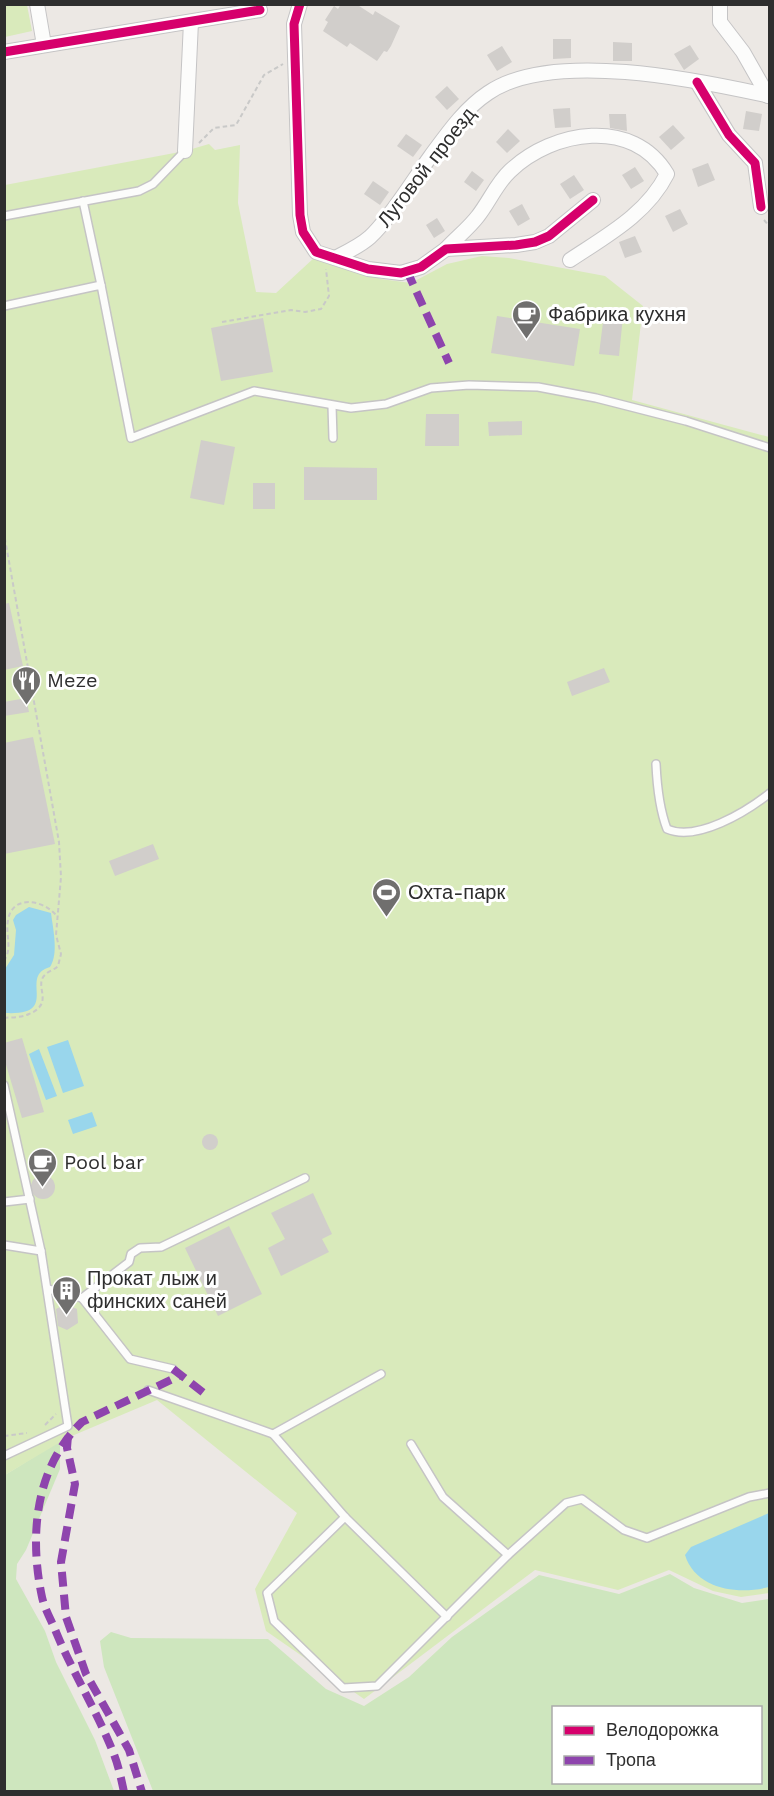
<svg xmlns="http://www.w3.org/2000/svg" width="774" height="1796" font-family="'Work Sans',sans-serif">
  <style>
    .green { fill: #cee6be; fill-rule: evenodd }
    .pitch { fill: #d9eabb }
    .water { fill: #99d6ec }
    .building { fill: #d1cecb }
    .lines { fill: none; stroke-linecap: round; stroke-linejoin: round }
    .service-casing { stroke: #c5c4c5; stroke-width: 10 }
    .minor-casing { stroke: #c5c4c5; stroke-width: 16 }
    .path { stroke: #c9c9c8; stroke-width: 2; stroke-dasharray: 4.5 3; stroke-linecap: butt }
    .service { stroke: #fcfcfb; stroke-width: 7 }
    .minor { stroke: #fcfcfb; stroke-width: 14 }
    .quiet { stroke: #8e44ad; stroke-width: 8; stroke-dasharray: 15 8; stroke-linecap: butt }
    .cycleway-casing { stroke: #fff; stroke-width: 13 }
    .cycleway { stroke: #d6006c; stroke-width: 9 }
    .labels { text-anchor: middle; stroke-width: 6; stroke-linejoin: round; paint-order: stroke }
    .street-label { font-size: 20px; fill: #2e2e2e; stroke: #fff }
    .poi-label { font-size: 20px; fill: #2e2e2e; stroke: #fff; text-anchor: start }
  </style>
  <rect width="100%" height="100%" fill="#ece8e4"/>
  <g class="green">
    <polygon points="60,1441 60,1469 26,1550 17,1564 16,1579 45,1631 56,1662 95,1740 114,1791 5,1791 5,1475"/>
    <path d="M670 1574 694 1588 742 1603 769 1599V1791H153L104 1667 100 1641 111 1632 131 1638 268 1639 326 1689 364 1706 409 1677 452 1637 539 1575 619 1594ZM554 1708H760V1782H554Z"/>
  </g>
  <g class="pitch">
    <polygon points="4,5 27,5 32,31 5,37"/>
    <polygon points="209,144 215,150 240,145 238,203 256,292 276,293 315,257 381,279 411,283 447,264 482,256 509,258 605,276 643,306 632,400 769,437 769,1593 741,1597 713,1591 669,1570 618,1590 535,1570 364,1699 266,1631 255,1589 297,1513 157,1400 67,1438 5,1475 5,185 185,151"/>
  </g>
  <g class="water">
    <path d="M29 907 51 913C53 929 59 954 50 967 17 976 63 1016 5 1013V969L14 955 16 930 13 920 16 915Z"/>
    <polygon points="68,1040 84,1086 63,1093 47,1047"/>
    <polygon points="39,1049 57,1096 46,1100 29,1054"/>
    <polygon points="92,1112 97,1126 73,1134 68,1120"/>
    <path d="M769 1513V1587C739 1595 696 1590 685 1555L691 1547Z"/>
  </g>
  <g class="building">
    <polygon points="341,4 356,4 373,15 375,11 400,26 391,46 387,52 384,51 377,61 350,43 347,47 323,31 328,22 325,20 334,6 338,9"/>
    <polygon points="553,39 571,39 571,58 553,59"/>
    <polygon points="613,42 632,43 632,61 613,61"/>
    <polygon points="690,45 699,59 684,70 674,54"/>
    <polygon points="502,46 512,62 497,71 487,55"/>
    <polygon points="447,86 459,99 447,110 435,97"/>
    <polygon points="570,108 571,127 555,128 553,109"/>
    <polygon points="746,111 762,114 759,131 743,129"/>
    <polygon points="609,114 626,114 627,131 610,128"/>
    <polygon points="673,125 685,138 671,150 659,137"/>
    <polygon points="508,129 520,141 507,153 496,142"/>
    <polygon points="406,134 422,145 413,157 397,146"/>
    <polygon points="708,163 715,180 698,187 692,169"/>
    <polygon points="635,167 644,181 631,189 622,175"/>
    <polygon points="472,171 484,180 476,191 464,182"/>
    <polygon points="574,175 584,190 570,199 560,184"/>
    <polygon points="373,181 389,192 380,205 364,194"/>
    <polygon points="522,204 530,219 518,226 509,211"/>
    <polygon points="680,209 688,224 673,232 665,216"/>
    <polygon points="437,218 445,231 434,238 426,225"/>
    <polygon points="635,236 642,252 625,258 619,242"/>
    <polygon points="604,314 623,316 619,356 599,354"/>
    <polygon points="497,316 580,329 574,366 491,353"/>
    <polygon points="263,318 273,372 221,381 211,328"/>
    <polygon points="426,414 459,414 459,446 425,446"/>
    <polygon points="522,421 522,435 489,436 488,422"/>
    <polygon points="201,440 235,447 224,505 190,498"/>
    <polygon points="304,467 377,468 377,500 304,500"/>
    <rect x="253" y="483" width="22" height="26"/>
    <polygon points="9,603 23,666 4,670 4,604"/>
    <polygon points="604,668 610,682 572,696 567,682"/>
    <polygon points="26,698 29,712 4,716 4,702"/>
    <polygon points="33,737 55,844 4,854 4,743"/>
    <polygon points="153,844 159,859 115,876 109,861"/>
    <polygon points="22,1038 44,1112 22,1118 4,1058 4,1043"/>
    <circle cx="210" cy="1142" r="8"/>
    <circle cx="43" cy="1187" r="12"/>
    <polygon points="313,1193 332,1234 322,1239 329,1252 281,1276 268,1248 285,1239 271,1213"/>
    <polygon points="229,1226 262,1294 218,1316 185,1248"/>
    <polygon points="66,1304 77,1309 78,1323 67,1330 58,1326 56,1309"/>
  </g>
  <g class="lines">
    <defs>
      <g id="service">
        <polyline points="83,201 101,285"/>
        <polyline points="4,216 139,191 153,184 185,151"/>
        <polyline points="4,306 101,285 131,438 254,391 351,408 386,404 431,388 469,385 538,387 596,398 686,421 770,448"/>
        <polyline points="332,406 333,438"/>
        <path d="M656 764C657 786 659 808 667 829 697 842 746 812 770 793"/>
        <polyline points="4,1085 41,1251 68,1426 4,1456"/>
        <polyline points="4,1202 30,1199"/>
        <polyline points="4,1245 41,1251"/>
        <polyline points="48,1289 82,1298 129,1262 131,1254 140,1248 161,1247 305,1178"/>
        <polyline points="82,1298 130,1359 173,1369"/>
        <polyline points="148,1390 273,1434 345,1517 447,1617"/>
        <polyline points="273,1434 381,1374"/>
        <polyline points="411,1444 443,1497 508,1555"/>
        <polyline points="345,1517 267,1593 274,1621 343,1688 377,1686 508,1555 566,1503 582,1499 624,1530 647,1538 749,1497 770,1493"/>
      </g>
      <g id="minor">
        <polyline points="37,4 44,45"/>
        <polyline points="300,4 294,24 300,215 303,232 316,252 368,269 401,273 421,267 446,249 516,245 535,242 549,236 593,200"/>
        <polyline points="720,4 720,22 743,52 768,96"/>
        <polyline points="4,52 260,10"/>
        <polyline points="697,82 729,135 755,163 761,207"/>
        <polyline points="185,151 191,22"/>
        <path d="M446 249C456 238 469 228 478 216 489 202 497 183 510 171 553 130 633 117 667 174 647 214 606 236 570 260"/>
        <path d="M335 258C347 252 360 246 370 237 389 220 414 179 430 157 447 134 464 109 488 93 551 49 698 80 770 96"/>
      </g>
    </defs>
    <use href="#service" class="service-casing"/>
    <use href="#minor" class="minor-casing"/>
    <g class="path">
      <polyline points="199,143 214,128 236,125 264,75 283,64"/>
      <polyline points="764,220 770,227"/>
      <polyline points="222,322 291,310 305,312 321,309 329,296 326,269"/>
      <path d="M4 961C13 947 5 935 8 920 12 895 42 899 56 915"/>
      <path d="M4 1018C12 1017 21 1018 29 1014 56 1003 32 985 46 974 49 971 54 970 58 966L61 954 56 935 61 877 59 842 5 539"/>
      <polyline points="45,1425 56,1414"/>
      <polyline points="4,1436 27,1433"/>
    </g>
    <use href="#service" class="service"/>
    <use href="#minor" class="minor"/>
    <g class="quiet">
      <polyline points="407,271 449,363"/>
      <polyline points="173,1369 209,1397"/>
      <polyline points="68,1436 67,1448 75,1484 61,1562 66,1617 86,1674 129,1750 142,1792"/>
      <path d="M124 1792C121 1778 118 1764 113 1752 96 1709 71 1670 54 1627 50 1618 44 1607 42 1597 29 1536 35 1467 82 1422L181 1375"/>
    </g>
    <defs>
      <g id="cycleway">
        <polyline points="300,4 294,24 300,215 303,232 316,252 368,269 401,273 421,267 446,249 516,245 535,242 549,236 593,200"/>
        <polyline points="4,52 260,10"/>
        <polyline points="697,82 729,135 755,163 761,207"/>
      </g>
    </defs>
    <use href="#cycleway" class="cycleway-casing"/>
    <use href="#cycleway" class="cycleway"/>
  </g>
  <defs>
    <symbol id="cafe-pin" viewBox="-11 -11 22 30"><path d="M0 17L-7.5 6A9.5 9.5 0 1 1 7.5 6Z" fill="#706f6e" stroke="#fff"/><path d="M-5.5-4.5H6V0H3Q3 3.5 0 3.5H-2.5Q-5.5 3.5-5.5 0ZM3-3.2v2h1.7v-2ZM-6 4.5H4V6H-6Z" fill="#fff"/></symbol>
    <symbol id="restaurant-pin" viewBox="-11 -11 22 30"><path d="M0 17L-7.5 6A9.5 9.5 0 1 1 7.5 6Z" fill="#706f6e" stroke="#fff"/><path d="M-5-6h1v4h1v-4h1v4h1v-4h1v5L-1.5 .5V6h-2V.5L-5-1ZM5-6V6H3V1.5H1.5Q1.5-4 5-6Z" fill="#fff"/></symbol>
    <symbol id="stadium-pin" viewBox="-11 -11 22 30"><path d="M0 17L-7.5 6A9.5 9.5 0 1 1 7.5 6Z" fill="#706f6e" stroke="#fff"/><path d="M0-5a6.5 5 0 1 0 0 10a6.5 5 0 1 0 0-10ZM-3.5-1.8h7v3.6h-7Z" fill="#fff"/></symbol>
    <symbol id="building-pin" viewBox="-11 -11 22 30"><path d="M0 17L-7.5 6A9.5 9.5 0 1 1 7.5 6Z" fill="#706f6e" stroke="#fff"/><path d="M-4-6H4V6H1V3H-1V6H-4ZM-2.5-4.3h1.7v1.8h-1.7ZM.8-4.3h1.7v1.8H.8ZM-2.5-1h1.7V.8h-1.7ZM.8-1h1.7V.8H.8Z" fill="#fff"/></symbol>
  </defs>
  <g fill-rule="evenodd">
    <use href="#cafe-pin" x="510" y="298" width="33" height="45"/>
    <use href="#restaurant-pin" x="10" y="664" width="33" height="45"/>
    <use href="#stadium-pin" x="370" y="876" width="33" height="45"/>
    <use href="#cafe-pin" x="26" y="1146" width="33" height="45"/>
    <use href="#building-pin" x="50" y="1274" width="33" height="45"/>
  </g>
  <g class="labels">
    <g class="street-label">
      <text transform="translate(426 167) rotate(-52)" y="7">Луговой проезд</text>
    </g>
    <g class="poi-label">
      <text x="548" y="321">Фабрика кухня</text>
      <text x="47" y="687">Meze</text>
      <text x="408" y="899">Охта-парк</text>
      <text x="64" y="1169">Pool bar</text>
      <text x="87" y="1285">Прокат лыж и<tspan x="87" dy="23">финских саней</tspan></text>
    </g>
  </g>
  <rect width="774" height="1796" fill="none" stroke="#2e2e2e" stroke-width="12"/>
  <rect x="552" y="1706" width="210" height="78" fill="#ffffff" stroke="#ababab" stroke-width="1.5"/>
  <rect x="564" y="1726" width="30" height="9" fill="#d6006c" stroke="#ababab" stroke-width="1.5"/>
  <text x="606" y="1736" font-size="18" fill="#2e2e2e">Велодорожка</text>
  <rect x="564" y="1756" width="30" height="9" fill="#8e44ad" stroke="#ababab" stroke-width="1.5"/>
  <text x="606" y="1766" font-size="18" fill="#2e2e2e">Тропа</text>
</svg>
